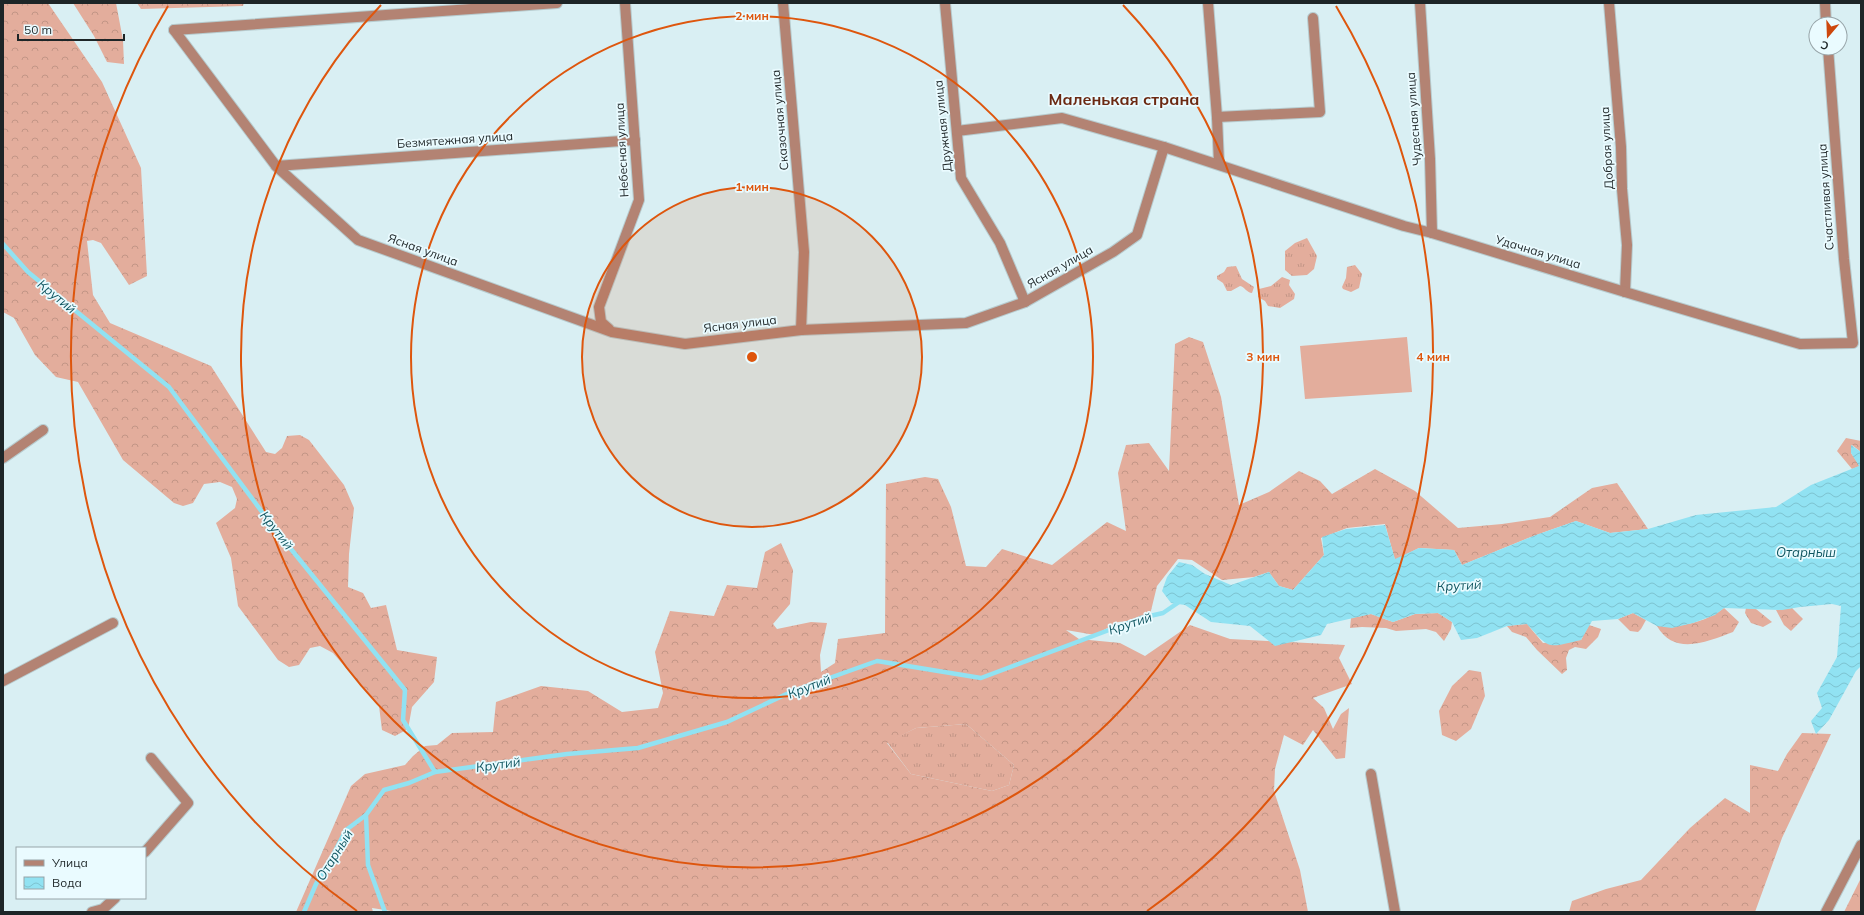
<svg xmlns="http://www.w3.org/2000/svg" width="1864" height="915" font-family="Mulish,sans-serif">
  <style>
    .grass { fill: url(#grass-tufts) }
    .forest { fill: url(#forest-crowns); fill-rule: evenodd }
    .garden { fill: #e3ad9c }
    .water { fill: url(#water-waves) }
    .lines { fill: none; stroke-linecap: round; stroke-linejoin: round }
    .stream { stroke: #91e2f2; stroke-width: 4.5 }
    .minor-casing { stroke: #b7cbce; stroke-width: 12 }
    .minor { stroke: #b38373; stroke-width: 10 }
    .ring { fill: none; stroke: #de560d; stroke-width: 2 }
    .labels { text-anchor: middle; stroke-width: 3.5; stroke-linejoin: round; paint-order: stroke }
    .street-label { font-size: 12px; fill: #1d2527; stroke: #eafbff }
    .water-label { font-size: 13px; font-style: italic; fill: #105661; stroke: #eafbff }
    .district-label { font-size: 16px; font-weight: bold; fill: #6b2912; stroke: #eafbff }
    .centre { fill: #de560d; stroke: #eafbff; stroke-width: 2 }
    .ring-label { font-size: 12px; text-anchor: middle; font-weight: bold; fill: #de560d; stroke: #eafbff; stroke-width: 3.5; stroke-linejoin: round; paint-order: stroke }
  </style>
  <defs>
    <pattern id="grass-tufts" width="24" height="20" patternUnits="userSpaceOnUse"><rect width="24" height="20" fill="#e3ad9c"/><path d="M3 7l-1-3M5 7V3M7 7l1-3M15 17l-1-3M17 17v-4M19 17l1-3" fill="none" stroke="#c29586"/></pattern>
    <pattern id="forest-crowns" width="20" height="18" patternUnits="userSpaceOnUse"><rect width="20" height="18" fill="#e3ad9c"/><path d="M2 6a3 3 0 1 1 6 0M12 15a3 3 0 1 1 6 0" fill="none" stroke="#c29586"/></pattern>
    <pattern id="water-waves" width="16" height="10" patternUnits="userSpaceOnUse"><rect width="16" height="10" fill="#91e2f2"/><path d="M0 5q4-4 8 0t8 0" fill="none" stroke="#7dc2d0"/></pattern>
  </defs>
  <rect width="100%" height="100%" fill="#d9eff3"/>
  <g class="grass">
    <polygon points="1307,238 1317,256 1314,269 1307,275 1292,276 1285,270 1285,251 1295,243"/>
    <polygon points="1355,265 1362,274 1359,288 1351,292 1343,289 1342,287 1346,278 1347,267"/>
    <path d="M1236 266 1242 279 1254 287 1252 293C1247 293 1245 287 1240 286L1231 291H1227L1223 283 1217 279V276L1224 272 1227 267Z"/>
    <polygon points="1282,277 1290,280 1289,285 1295,294 1294,299 1280,308 1268,306 1265,301 1258,297 1259,289 1271,286"/>
    <polygon points="966,724 1014,765 1009,785 992,791 911,774 887,742 916,728"/>
  </g>
  <g class="forest">
    <polygon points="3,3 48,3 102,82 141,168 147,276 129,285 101,243 93,240 87,241 93,295 110,323 211,366 266,452 275,454 282,448 287,436 300,435 309,440 344,485 354,508 349,554 348,587 363,593 371,608 386,605 397,650 437,657 434,682 412,707 408,729 395,736 382,730 379,706 333,653 320,646 310,648 299,665 289,667 278,660 238,606 231,558 216,523 235,508 237,499 232,487 220,482 204,484 193,503 183,506 174,503 123,460 78,382 56,377 35,355 14,318 3,312"/>
    <polygon points="73,3 116,3 123,40 124,64 107,62 94,36"/>
    <polygon points="137,3 244,3 243,6 141,9"/>
    <path d="M1189 337 1203 342 1221 397 1239 505 1269 492 1299 471 1320 481 1332 494 1375 469 1415 491 1458 528 1502 524 1550 517 1592 488 1617 483 1648 529 1610 533 1576 521 1536 535 1462 565 1454 550 1419 548 1395 560 1385 524 1347 528 1321 538 1324 555 1293 590 1279 586 1269 572 1254 577 1222 580 1192 560 1178 559 1157 586 1149 619 1118 622 1095 635 1066 630 1079 639 1120 643 1145 656 1190 625 1230 639 1345 645 1339 658 1352 684 1313 698 1324 708 1333 729 1341 714 1349 708 1345 758 1336 759 1313 730 1303 745 1284 735 1275 769 1274 791 1300 870 1308 912H398L372 908 373 912H296L351 786 365 774 405 765 413 756 425 746 437 745 452 733 493 732 496 702 541 686 588 691 622 712 658 708 663 693 655 652 670 611 714 616 727 585 757 588 765 552 781 543 793 570 790 604 773 624 777 629 811 622 827 623 820 655 821 672 835 663 838 639 885 633 886 484 925 477 938 479 951 507 966 566 986 567 1002 549 1052 565 1107 522 1126 531 1118 473 1126 445 1149 443 1169 471 1175 344ZM966 724 1014 765 1009 785 992 791 911 774 887 743 916 728Z"/>
    <polygon points="1846,438 1861,441 1861,452 1852,445 1851,453 1860,466 1852,469 1837,451"/>
    <path d="M1724 608 1739 622 1733 632C1707 642 1674 656 1657 626 1679 628 1707 622 1724 608Z"/>
    <polygon points="1746,608 1756,609 1772,622 1763,627 1751,623 1745,613"/>
    <polygon points="1792,608 1803,619 1791,631 1784,625 1776,610"/>
    <polygon points="1438,613 1452,622 1451,629 1444,641 1436,632 1426,629 1396,631 1386,628 1362,627 1350,628 1351,618 1371,614 1393,622 1415,614"/>
    <polygon points="1633,613 1646,620 1641,629 1638,632 1630,631 1618,619"/>
    <polygon points="1527,624 1543,643 1581,640 1589,625 1601,629 1598,637 1586,649 1575,647 1569,650 1566,658 1567,670 1562,674 1537,650 1526,637 1512,632 1507,626"/>
    <polygon points="1469,670 1481,672 1485,696 1471,729 1456,741 1442,735 1439,711 1452,686"/>
    <polygon points="1802,733 1831,734 1782,838 1755,912 1569,912 1572,901 1606,889 1641,880 1690,828 1725,798 1750,813 1750,765 1778,771 1787,754"/>
    <polygon points="1861,878 1861,912 1844,912"/>
  </g>
  <polygon class="garden" points="1407,337 1412,392 1305,399 1300,346"/>
  <path class="water" d="M1851 445 1861 452V666L1856 671 1829 720 1816 734 1811 721 1822 708 1817 693 1837 657 1841 606 1832 604 1800 607 1782 610 1724 608 1715 615 1693 623 1672 628 1657 626 1633 613 1618 619 1592 621 1581 640C1547 648 1550 650 1527 624L1507 626 1477 638 1461 640 1452 622 1438 613 1415 614 1393 622 1371 614 1327 624 1321 635 1275 646 1250 626 1211 622 1185 605 1171 603 1162 591 1167 577 1179 562 1192 565 1205 574 1231 585 1269 572 1279 586 1293 590 1324 555 1322 537 1346 529 1385 525 1395 559 1419 548 1454 550 1462 565 1536 535 1576 521 1610 533 1648 529 1696 515 1776 507 1811 485 1859 466 1851 453Z"/>
  <g class="lines">
    <g class="stream">
      <polyline points="3,244 28,272 169,387 274,528 405,690 403,720 435,772 567,754 638,748 727,722 793,691 877,661 981,678 1141,618 1163,613 1182,600"/>
      <polyline points="366,815 368,865 385,912"/>
      <polyline points="304,912 316,884 332,857 346,830 366,815 384,790 409,783 435,772"/>
    </g>
    <defs>
      <g id="minor">
        <polyline points="783,3 804,252 801,330"/>
        <polyline points="945,3 961,178 1000,243 1025,302"/>
        <polyline points="1208,3 1217,117 1219,164"/>
        <polyline points="1420,3 1430,159 1432,233"/>
        <polyline points="1609,3 1621,147 1622,189 1627,245 1625,292"/>
        <polyline points="1825,3 1826,24"/>
        <polyline points="174,30 276,166 358,240 612,332 685,344 801,330 966,323 1025,302 1113,252 1137,235 1164,147"/>
        <polyline points="174,30 557,3"/>
        <polyline points="1217,117 1320,112 1313,18"/>
        <polyline points="957,131 1062,118 1164,147 1404,226 1432,233 1625,292 1800,344 1853,343 1844,259 1828,48"/>
        <polyline points="276,166 635,140"/>
        <polyline points="609,329 601,322 599,307 639,200 625,3"/>
        <polyline points="3,458 43,430"/>
        <polyline points="3,681 113,623"/>
        <polyline points="1371,774 1395,912"/>
        <polyline points="145,852 188,803 151,758"/>
        <polyline points="92,912 103,909 115,898"/>
        <polyline points="1826,912 1861,845"/>
      </g>
    </defs>
    <use href="#minor" class="minor-casing"/>
    <use href="#minor" class="minor"/>
  </g>
  <circle cx="752" cy="357" r="170" fill="#de560d" fill-opacity=".12"/>
  <g class="ring">
    <circle cx="752" cy="357" r="170"/>
    <circle cx="752" cy="357" r="341"/>
    <path d="M1123 5A511 511 0 1 1 381 5"/>
    <path d="M357 911A681 681 0 0 1 168 6M1336 6A681 681 0 0 1 1147 911"/>
  </g>
  <g class="labels">
    <g class="street-label">
      <text transform="translate(1414 119) rotate(-94)" y="4">Чудесная улица</text>
      <text transform="translate(780 120) rotate(-95)" y="4">Сказочная улица</text>
      <text transform="translate(943 126) rotate(-96)" y="4">Дружная улица</text>
      <text transform="translate(455 140) rotate(-4)" y="4">Безмятежная улица</text>
      <text transform="translate(1607 148) rotate(-93)" y="4">Добрая улица</text>
      <text transform="translate(622 150) rotate(-93)" y="4">Небесная улица</text>
      <text transform="translate(1826 197) rotate(-94)" y="4">Счастливая улица</text>
      <text transform="translate(423 250) rotate(20)" y="4">Ясная улица</text>
      <text transform="translate(1538 252) rotate(17)" y="4">Удачная улица</text>
      <text transform="translate(1060 267) rotate(-30)" y="4">Ясная улица</text>
      <text transform="translate(740 324) rotate(-7)" y="4">Ясная улица</text>
    </g>
    <g class="water-label">
      <text transform="translate(57 296) rotate(39)" y="5">Крутий</text>
      <text transform="translate(277 530) rotate(52)" y="5">Крутий</text>
      <text x="1806" y="557">Отарныш</text>
      <text transform="translate(1459 585) rotate(-3)" y="5">Крутий</text>
      <text transform="translate(1130 623) rotate(-18)" y="5">Крутий</text>
      <text transform="translate(809 686) rotate(-21)" y="5">Крутий</text>
      <text transform="translate(498 764) rotate(-8)" y="5">Крутий</text>
      <text transform="translate(334 855) rotate(-58)" y="5">Отарный</text>
    </g>
    <g class="district-label">
      <text x="1124" y="105">Маленькая страна</text>
    </g>
  </g>
  <circle cx="752" cy="357" r="6" class="centre"/>
  <g class="ring-label">
    <text x="752" y="20">2 мин</text>
    <text x="752" y="191">1 мин</text>
    <text x="1263" y="361">3 мин</text>
    <text x="1433" y="361">4 мин</text>
  </g>
  <rect width="1864" height="915" fill="none" stroke="#1d2527" stroke-width="8"/>
  <rect x="16" y="847" width="130" height="52" fill="#eafbff" stroke="#98a5a9"/>
  <rect x="24" y="860" width="20" height="6" fill="#b38373" stroke="#98a5a9"/>
  <text x="52" y="867" font-size="12" fill="#1d2527">Улица</text>
  <rect x="24" y="877" width="20" height="12" fill="url(#water-waves)" stroke="#98a5a9"/>
  <text x="52" y="887" font-size="12" fill="#1d2527">Вода</text>
  <g transform="translate(1828 36) rotate(199)"><circle r="19" fill="#eafbff" stroke="#98a5a9"/>
  <path d="M0-3L7 15L0 10L-7 15Z" fill="#cd470d"/>
  <text y="-6" font-size="11" font-weight="bold" text-anchor="middle" fill="#1d2527">С</text>
  </g>
  <path d="M18 34v6h106v-6" fill="none" stroke="#1d2527" stroke-width="2"/>
  <text x="24" y="34" font-size="12" fill="#1d2527" stroke="#eafbff" stroke-width="3" paint-order="stroke">50 m</text>
</svg>
